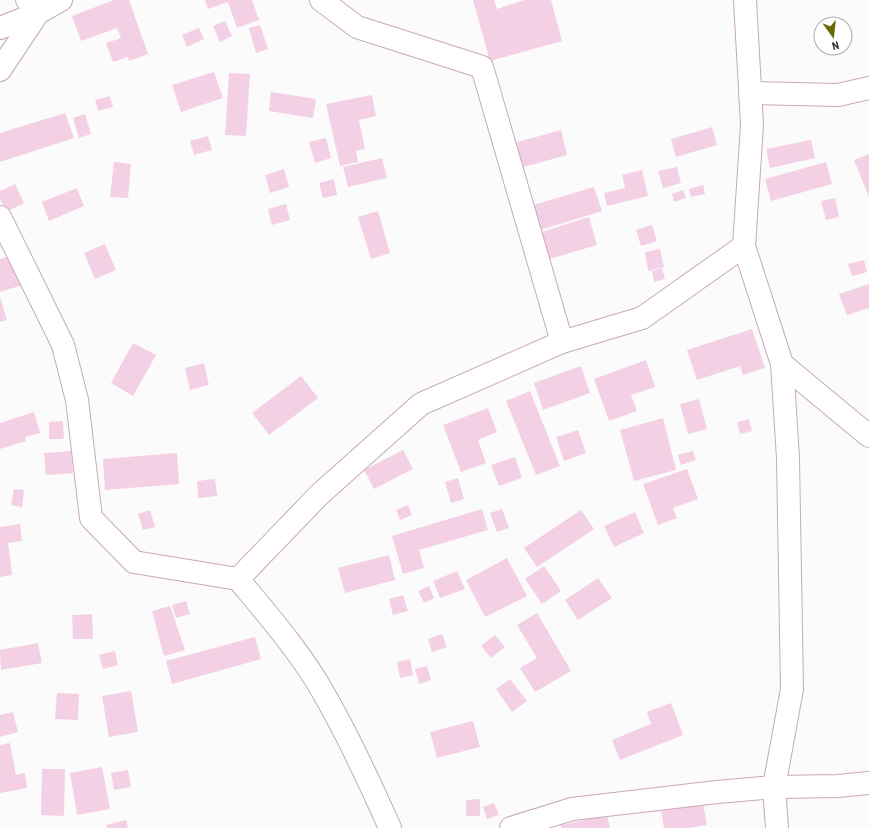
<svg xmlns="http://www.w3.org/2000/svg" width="869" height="828" font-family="'Roboto Condensed',sans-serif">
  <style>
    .building { fill: #f4d0e5 }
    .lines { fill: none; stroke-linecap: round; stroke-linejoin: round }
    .minor-casing { stroke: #caa7bb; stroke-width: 24 }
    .minor { stroke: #fff; stroke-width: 22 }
  </style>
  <rect width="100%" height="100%" fill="#fbfbfb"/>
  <g class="building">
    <polygon points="114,0 129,0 148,54 129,61 128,57 113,62 106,43 121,38 117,28 81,41 72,16"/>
    <polygon points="205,0 252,0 259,20 237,28 228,2 208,9"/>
    <polygon points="473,0 494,0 497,9 525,0 551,0 562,41 490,61"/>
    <polygon points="225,21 232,36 220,42 213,26"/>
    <polygon points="260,25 268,49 256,53 249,28"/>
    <polygon points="199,28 204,39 187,47 182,35"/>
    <polygon points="214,72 223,98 181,112 172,85"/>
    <polygon points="229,73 250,74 246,136 225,135"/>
    <polygon points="271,92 316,99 313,118 269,111"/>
    <polygon points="372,95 376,116 359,120 365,149 356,151 358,162 340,166 326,104"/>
    <polygon points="110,96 113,107 98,111 95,100"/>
    <polygon points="65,113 74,138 0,162 0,133"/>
    <polygon points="85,114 91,134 79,138 73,118"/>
    <polygon points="712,127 717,145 676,157 671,139"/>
    <polygon points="561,130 567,155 520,168 514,143"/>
    <polygon points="208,136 212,150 194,155 190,141"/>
    <polygon points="326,138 331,158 315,163 309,142"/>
    <polygon points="811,140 815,158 770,168 766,149"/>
    <polygon points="869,154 869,197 854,160"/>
    <polygon points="382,158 387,178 348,187 343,167"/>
    <polygon points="114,162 131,164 128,198 110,197"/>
    <polygon points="826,162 832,184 771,201 765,179"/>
    <polygon points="677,167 681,183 663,188 658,171"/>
    <polygon points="284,169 289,187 270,193 265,175"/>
    <polygon points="642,170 648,196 607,206 604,193 625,188 622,175"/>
    <polygon points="334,179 337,195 323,198 319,183"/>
    <polygon points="15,184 24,203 6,212 0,199 0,191"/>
    <polygon points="703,185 705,194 691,197 689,189"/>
    <polygon points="594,187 602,211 534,232 527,207"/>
    <polygon points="77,188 84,206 49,221 42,202"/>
    <polygon points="683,190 686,198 674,202 672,194"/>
    <polygon points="835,198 839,217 826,220 821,201"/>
    <polygon points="286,204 290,220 272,225 268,209"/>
    <polygon points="378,211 390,253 371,259 358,217"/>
    <polygon points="589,217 597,245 543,261 535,234"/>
    <polygon points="652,225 657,241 641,246 636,230"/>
    <polygon points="105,244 116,270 95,279 84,253"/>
    <polygon points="660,249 664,267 648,271 645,252"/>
    <polygon points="14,255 23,285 0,292 0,259"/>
    <polygon points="864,260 867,272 852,276 848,264"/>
    <polygon points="662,268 665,279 654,282 652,271"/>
    <polygon points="869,284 869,308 847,315 839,294"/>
    <polygon points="0,297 7,320 0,322"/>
    <polygon points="752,329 765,368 743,375 740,366 697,380 687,350"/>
    <polygon points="133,343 156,355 133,396 111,383"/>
    <polygon points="646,360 655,387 631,395 637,411 609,421 594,379"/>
    <polygon points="204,363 209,385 190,390 185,368"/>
    <polygon points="581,366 590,393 543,410 534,383"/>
    <polygon points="301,376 318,398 269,435 252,413"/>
    <polygon points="530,391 560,466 536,475 506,401"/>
    <polygon points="699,399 707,429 688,434 680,404"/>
    <polygon points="488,408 497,432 478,440 486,463 461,472 443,425"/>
    <polygon points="34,412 40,433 25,437 26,441 0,449 0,423"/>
    <polygon points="663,418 676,470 634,481 620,430"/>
    <polygon points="749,419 752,431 740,434 737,422"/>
    <polygon points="63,421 64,439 49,439 49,422"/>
    <polygon points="578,430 586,453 564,461 556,437"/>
    <polygon points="403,450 413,469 374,489 364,470"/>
    <polygon points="71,451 73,473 46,475 44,453"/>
    <polygon points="693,451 696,460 681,465 678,455"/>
    <polygon points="177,453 179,484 105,490 103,459"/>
    <polygon points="515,457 522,478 499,486 491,465"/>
    <polygon points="687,469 698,499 673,508 677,518 658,525 643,484"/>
    <polygon points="458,478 464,499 451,503 445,482"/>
    <polygon points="215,479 217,496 198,498 197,481"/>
    <polygon points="14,489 24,490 22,507 11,505"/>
    <polygon points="408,505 412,515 400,520 396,510"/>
    <polygon points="482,509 488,530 419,550 424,568 403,574 392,536"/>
    <polygon points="502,509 509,528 497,532 490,513"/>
    <polygon points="150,510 155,527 143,530 138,514"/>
    <polygon points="581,510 594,529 537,567 524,548"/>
    <polygon points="635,512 644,533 614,547 604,526"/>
    <polygon points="20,524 22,541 8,543 12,575 0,577 0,527"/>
    <polygon points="389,555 395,580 345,593 338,568"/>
    <polygon points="507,558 527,596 485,617 466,580"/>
    <polygon points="544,566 561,591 542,604 525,579"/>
    <polygon points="457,571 465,589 440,598 433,581"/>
    <polygon points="598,578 612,598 578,620 565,600"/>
    <polygon points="429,586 434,598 424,603 418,591"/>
    <polygon points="403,595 408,611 393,615 389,599"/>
    <polygon points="186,601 190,614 176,618 172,605"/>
    <polygon points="170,606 185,650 164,656 152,611"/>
    <polygon points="537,613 571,671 535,692 520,668 537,658 517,625"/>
    <polygon points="92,614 93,639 73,639 72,615"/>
    <polygon points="442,634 447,647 432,652 428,639"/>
    <polygon points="495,635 505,647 491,658 481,646"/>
    <polygon points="255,637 261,659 172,684 166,661"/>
    <polygon points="38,643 42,663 1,670 0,650"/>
    <polygon points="115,651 118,665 103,669 99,655"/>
    <polygon points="410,659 413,675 400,678 397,662"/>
    <polygon points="427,666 431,680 419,684 415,669"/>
    <polygon points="510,679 527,701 512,712 496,689"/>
    <polygon points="131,691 138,732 109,737 102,696"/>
    <polygon points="57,693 79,694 78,720 55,719"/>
    <polygon points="671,703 683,735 620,760 612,740 651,724 647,712"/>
    <polygon points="13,712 18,732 0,737 0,715"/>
    <polygon points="473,721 480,747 437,758 430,732"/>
    <polygon points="10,743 16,775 25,773 27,788 0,793 0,745"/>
    <polygon points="102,767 110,809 77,815 70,773"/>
    <polygon points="42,769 65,769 64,816 41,815"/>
    <polygon points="128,770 131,787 114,790 111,773"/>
    <polygon points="480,799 480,816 466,816 466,800"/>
    <polygon points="494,803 499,815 487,819 483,807"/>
    <polygon points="703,804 707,825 689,828 664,828 661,811"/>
    <polygon points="607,815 610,828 561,828 561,825"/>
    <polygon points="126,820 128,828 107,828 106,825"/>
  </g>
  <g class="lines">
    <defs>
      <g id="minor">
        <polyline points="321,0 357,27 482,67 562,342"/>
        <polyline points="745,0 752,125 744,246 782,364 788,458 792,689 774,787 777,828"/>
        <polyline points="0,28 38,13 27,0"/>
        <polyline points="0,70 38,13 61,0"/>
        <polyline points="750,93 838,95 869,88"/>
        <path d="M0 217 63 345 77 400 91 518 134 562 238 579C267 614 302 654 324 694 349 737 370 783 390 828"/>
        <polyline points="782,364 869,436"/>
        <polyline points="238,579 320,494 421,404 562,342 642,318 744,246"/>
        <polyline points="511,828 572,809 717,792 774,787 838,786 869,783"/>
      </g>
    </defs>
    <use href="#minor" class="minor-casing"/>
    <use href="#minor" class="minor"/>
  </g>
  <g transform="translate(833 36) rotate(165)"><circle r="19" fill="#ffffff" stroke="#afaaad"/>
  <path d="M0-3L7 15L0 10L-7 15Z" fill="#6a6903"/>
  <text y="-6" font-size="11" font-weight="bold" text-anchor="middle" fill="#382a32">N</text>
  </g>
</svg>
